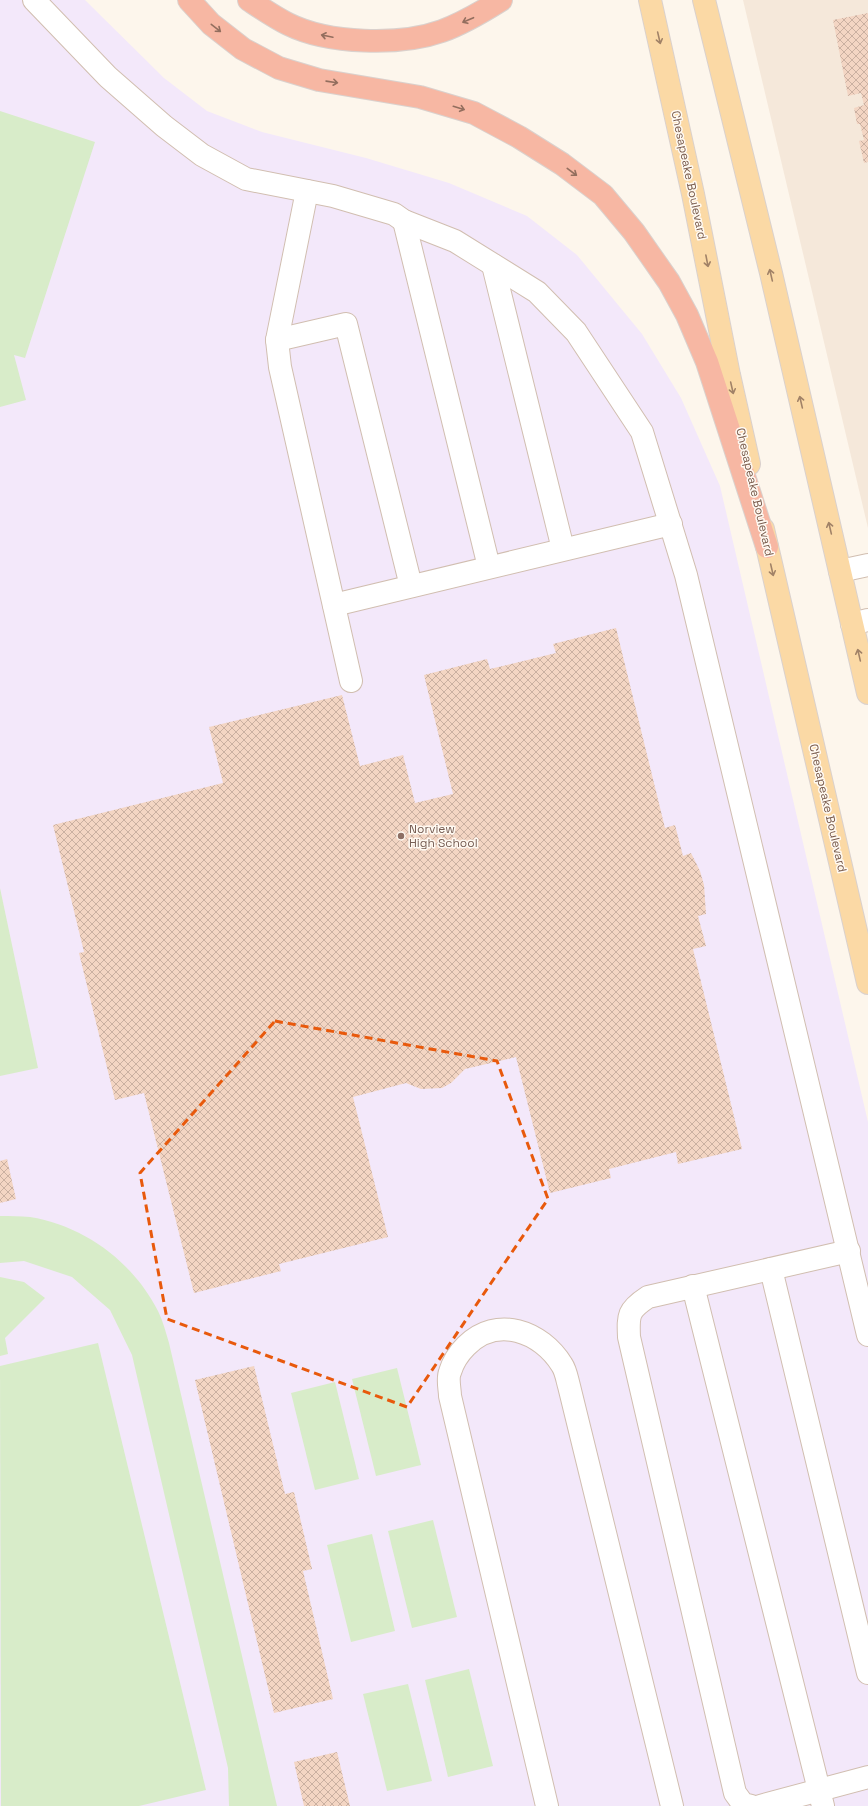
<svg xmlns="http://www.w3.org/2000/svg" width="868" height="1806" font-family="'Space Grotesk',sans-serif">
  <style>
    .residential { fill: #f5e8da }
    .education { fill: #f3e8fa }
    .garden { fill: #d8ecc9 }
    .building { fill: url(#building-cross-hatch) }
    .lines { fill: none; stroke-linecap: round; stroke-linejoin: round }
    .minor-casing { stroke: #d1beb0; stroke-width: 24 }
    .major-casing { stroke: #dad1cd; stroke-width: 24 }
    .highway-casing { stroke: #dad1cd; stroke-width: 24 }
    .minor { stroke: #fff; stroke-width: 22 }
    .major { stroke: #fbd9a5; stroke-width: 22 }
    .highway { stroke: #f7b7a3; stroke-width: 22 }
    .oneway { stroke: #936e5e }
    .oneway2 { stroke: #a18267 }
    .marked { fill: none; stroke: #e8590c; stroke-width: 3; stroke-dasharray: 8 5; stroke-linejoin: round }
    .education-dot { fill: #8d6e63; stroke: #fffaf3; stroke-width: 1.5 }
    .labels { text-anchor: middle; stroke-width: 3; stroke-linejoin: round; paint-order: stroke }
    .street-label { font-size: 12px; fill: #7a5c4d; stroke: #fffaf3 }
    .education-label { font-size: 12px; fill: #785e54; stroke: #fffaf3; text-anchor: start }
  </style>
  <defs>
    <pattern id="building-cross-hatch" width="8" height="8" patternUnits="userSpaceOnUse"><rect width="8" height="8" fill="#f3d5c3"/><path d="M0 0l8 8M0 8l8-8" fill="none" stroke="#cab0a1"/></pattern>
  </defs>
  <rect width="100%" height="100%" fill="#fdf6ec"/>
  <polygon class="residential" points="743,0 868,0 868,528"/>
  <polygon class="education" points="0,0 85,0 164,78 207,111 262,132 366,158 449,183 527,216 577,255 642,334 681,398 720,486 868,1122 868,1806 0,1806"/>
  <g class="garden">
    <polygon points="0,111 95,142 25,358 14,355 26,400 0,407"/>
    <polygon points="0,888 38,1068 0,1076"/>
    <path d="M0 1216C10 1216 21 1216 30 1217 85 1226 133 1262 158 1311 163 1321 166 1333 169 1343L277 1806H229L228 1768 132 1355 110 1310 72 1277 24 1261 0 1263Z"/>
    <polygon points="0,1277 24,1282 45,1298 5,1338 8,1354 0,1356"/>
    <polygon points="98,1343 206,1790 139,1806 1,1806 0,1366"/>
    <polygon points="397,1368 421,1465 376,1476 352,1379"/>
    <polygon points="335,1382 359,1479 315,1490 291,1393"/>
    <polygon points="433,1520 457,1617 412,1628 388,1531"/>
    <polygon points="372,1534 395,1631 351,1642 327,1545"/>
    <polygon points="469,1669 493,1766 448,1777 425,1680"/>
    <polygon points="408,1684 432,1781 387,1791 363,1694"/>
  </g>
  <g class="building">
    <polygon points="868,13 868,162 864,163 859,141 864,140 860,124 857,124 854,108 864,105 861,93 848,96 833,20"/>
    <polygon points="616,628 665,828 675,825 683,856 691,853 700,871 704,885 706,914 698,916 706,946 693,949 742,1149 678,1164 676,1152 609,1169 611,1178 550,1193 516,1057 465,1069 451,1083 442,1088 421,1089 406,1083 353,1097 388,1237 279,1264 281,1271 194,1293 144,1093 115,1100 79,953 84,952 53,825 223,783 209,727 342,695 360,766 403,755 415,803 453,794 424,675 487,659 490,669 556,653 553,644"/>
    <polygon points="7,1159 16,1199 0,1203 0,1161"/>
    <polygon points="254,1366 285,1494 294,1492 312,1569 303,1571 333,1699 274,1713 195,1380"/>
    <polygon points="337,1752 350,1806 304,1806 294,1762"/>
  </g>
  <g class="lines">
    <defs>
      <g id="minor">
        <polyline points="34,0 108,77 164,126 202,155 246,179 333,196 394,214 404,221 455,241 537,292 576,332 642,432 686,575 868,1335"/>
        <polyline points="307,191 277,340 280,367 351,681"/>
        <polyline points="404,221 489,567"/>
        <polyline points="493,265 563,549"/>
        <polyline points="277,340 346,324 411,586"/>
        <polyline points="840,571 868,565"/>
        <polyline points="334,605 671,524"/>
        <polyline points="852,624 868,620"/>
        <polyline points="771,1269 868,1673"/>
        <polyline points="693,1286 823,1806"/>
        <path d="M547 1806 450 1396C450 1389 447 1379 450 1372 453 1362 459 1353 466 1346 497 1315 541 1331 562 1365 566 1371 567 1379 569 1386L672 1806"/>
        <path d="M751 1806 743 1804 735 1793 629 1337C628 1315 628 1310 648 1297L849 1251"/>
        <polyline points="760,1806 868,1777"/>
      </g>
      <g id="major">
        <polyline points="650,0 693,194 729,375 749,464"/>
        <polyline points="704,0 771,273 868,693"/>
        <polyline points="763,529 868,983"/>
      </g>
      <g id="highway">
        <polyline points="189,0 211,24 243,49 279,68 319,80 420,97 474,113 519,137 562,164 603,195 634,232 669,282 687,315 707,362 767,547"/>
        <path d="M249 0C261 8 274 17 288 24 328 44 400 46 442 31 464 23 482 12 501 0"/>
      </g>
    </defs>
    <use href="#minor" class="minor-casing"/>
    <use href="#major" class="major-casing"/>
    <use href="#highway" class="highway-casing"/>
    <use href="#minor" class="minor"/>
    <use href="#major" class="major"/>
    <use href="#highway" class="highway"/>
  </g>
  <defs><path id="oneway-shaft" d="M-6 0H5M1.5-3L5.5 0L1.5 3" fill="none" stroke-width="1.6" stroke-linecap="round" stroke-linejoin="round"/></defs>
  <g class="oneway">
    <use href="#oneway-shaft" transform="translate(468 20) rotate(157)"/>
    <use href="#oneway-shaft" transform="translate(216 28) rotate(38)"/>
    <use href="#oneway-shaft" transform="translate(327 36) rotate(-168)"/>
    <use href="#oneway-shaft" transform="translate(332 82) rotate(8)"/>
    <use href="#oneway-shaft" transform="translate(459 108) rotate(17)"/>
    <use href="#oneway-shaft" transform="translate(572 172) rotate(37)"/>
  </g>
  <g class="oneway2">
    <use href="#oneway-shaft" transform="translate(659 38) rotate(77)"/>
    <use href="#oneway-shaft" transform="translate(707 261) rotate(79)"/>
    <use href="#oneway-shaft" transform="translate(771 275) rotate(-103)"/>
    <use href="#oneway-shaft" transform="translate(732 388) rotate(77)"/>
    <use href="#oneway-shaft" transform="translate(801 402) rotate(-103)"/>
    <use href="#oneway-shaft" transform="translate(830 528) rotate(-103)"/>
    <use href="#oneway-shaft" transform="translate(772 570) rotate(77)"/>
    <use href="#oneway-shaft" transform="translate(859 655) rotate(-103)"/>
  </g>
  <path class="marked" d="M275 1021 497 1061 548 1199 407 1407 167 1319 140 1173Z"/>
  <circle class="education-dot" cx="401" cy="836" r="4"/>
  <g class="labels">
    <g class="street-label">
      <text transform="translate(689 175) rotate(78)" y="4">Chesapeake Boulevard</text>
      <text transform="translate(755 492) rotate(77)" y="4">Chesapeake Boulevard</text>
      <text transform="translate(828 808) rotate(77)" y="4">Chesapeake Boulevard</text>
    </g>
    <g class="education-label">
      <text x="409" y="833">Norview<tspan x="409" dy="14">High School</tspan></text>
    </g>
  </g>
</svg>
